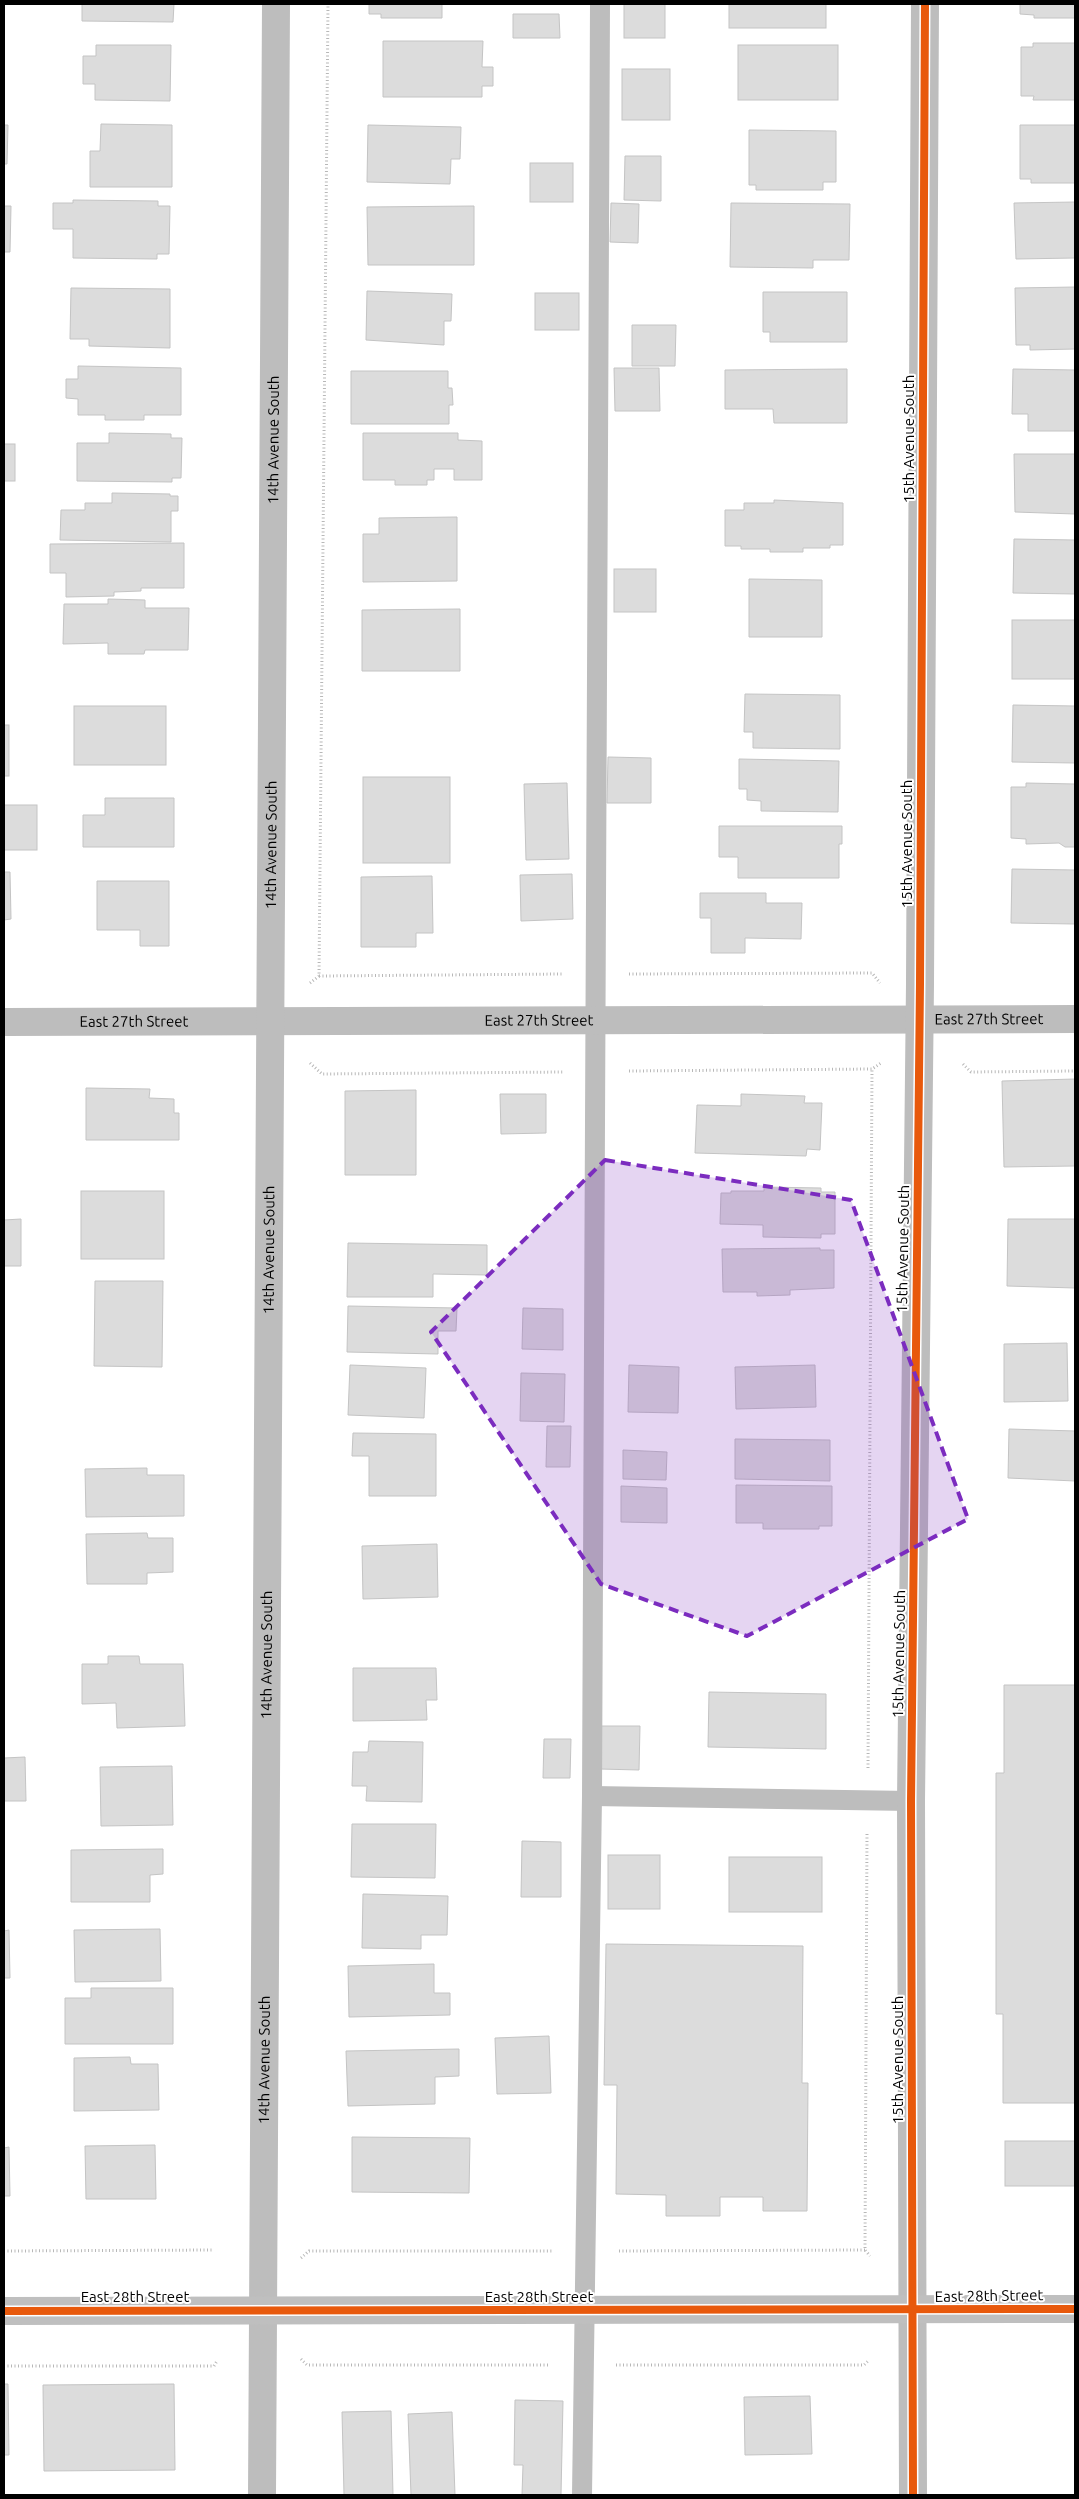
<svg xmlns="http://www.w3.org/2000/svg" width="1079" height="2499" font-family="Ubuntu,sans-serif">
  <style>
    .building { fill: #dcdcdc; stroke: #c4c4c4 }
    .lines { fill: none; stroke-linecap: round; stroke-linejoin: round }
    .path { stroke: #b8b8b8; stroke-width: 3; stroke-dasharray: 1 2.5; stroke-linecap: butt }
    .lane { stroke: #bdbdbd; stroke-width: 20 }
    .street { stroke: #bdbdbd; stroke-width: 28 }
    .secondary { stroke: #bfbfbf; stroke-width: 28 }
    .cycleway-casing { stroke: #fff; stroke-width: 11 }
    .cycleway { stroke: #e8590c; stroke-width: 8 }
    .marked { fill: #7b2cbf; fill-opacity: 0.2; stroke: #7b2cbf; stroke-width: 4; stroke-dasharray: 10 6; stroke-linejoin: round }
    .labels { text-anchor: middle; stroke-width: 4; stroke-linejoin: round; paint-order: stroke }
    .street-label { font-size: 15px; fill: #000; stroke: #fff }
  </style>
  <rect width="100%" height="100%" fill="#fff"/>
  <g class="building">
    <polygon points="82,4 174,4 173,22 82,21"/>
    <polygon points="369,4 442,4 442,18 381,18 381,14 369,14"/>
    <rect x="624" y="4" width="41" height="34"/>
    <rect x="729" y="4" width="97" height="24"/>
    <polygon points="1020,4 1075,4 1075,18 1034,18 1034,15 1020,14"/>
    <polygon points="513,14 559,14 560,38 513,38"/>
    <polygon points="383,41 483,41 482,67 493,67 493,86 482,86 482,97 383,97"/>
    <polygon points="1033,43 1075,43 1075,100 1033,100 1034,96 1021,96 1021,47 1033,47"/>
    <polygon points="96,45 171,45 170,101 95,100 95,84 83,84 83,56 96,56"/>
    <rect x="738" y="45" width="100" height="55"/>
    <rect x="622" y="69" width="48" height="51"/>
    <polygon points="101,124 172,125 172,187 90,187 90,151 100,151"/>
    <polygon points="4,125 8,125 7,164 4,164"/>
    <polygon points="368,125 461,127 460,159 451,159 450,184 367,182"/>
    <polygon points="1020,125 1075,125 1075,183 1031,183 1031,179 1020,179"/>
    <polygon points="749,130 836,131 836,182 823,182 823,190 756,190 756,185 749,185"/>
    <polygon points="625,156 661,156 661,201 624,200"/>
    <rect x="530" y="163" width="43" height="39"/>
    <polygon points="73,200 158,201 158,206 170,206 169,254 157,254 157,259 73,258 73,229 53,229 53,203 73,203"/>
    <polygon points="1075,202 1075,258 1016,259 1014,203"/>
    <polygon points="611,203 639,204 638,243 610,242"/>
    <polygon points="731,203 850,204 849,260 813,260 813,268 730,267"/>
    <polygon points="4,206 11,206 10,252 4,252"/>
    <polygon points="474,206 474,265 368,265 367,207"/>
    <polygon points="1075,287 1075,349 1030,350 1030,345 1016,345 1015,288"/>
    <polygon points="71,288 170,289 170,348 89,346 89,339 70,339"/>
    <polygon points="367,291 452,294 451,321 444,321 444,345 366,340"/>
    <polygon points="763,292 847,292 847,342 770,342 770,332 763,332"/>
    <rect x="535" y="293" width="44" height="37"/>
    <polygon points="632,325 676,325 675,366 632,366"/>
    <polygon points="78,366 181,368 181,415 144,415 144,420 105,420 105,415 78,415 78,399 66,398 66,379 78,379"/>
    <polygon points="614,368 659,368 660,411 615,411"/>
    <polygon points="847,369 847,423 774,423 773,409 725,409 725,370"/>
    <polygon points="1013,369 1075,370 1075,431 1028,431 1028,414 1012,414"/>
    <polygon points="351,371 448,371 448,388 452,388 453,405 449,405 449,424 351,424"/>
    <polygon points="109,433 171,434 171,438 182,438 181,478 172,478 172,482 77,481 77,443 109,443"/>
    <polygon points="363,433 458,433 458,440 482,441 482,480 454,480 454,469 434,469 434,480 427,480 427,485 395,485 395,480 363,480"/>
    <rect x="4" y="444" width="11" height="37"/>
    <polygon points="1014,454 1075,454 1075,514 1015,512"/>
    <polygon points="112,493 170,494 170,496 178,496 178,511 171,511 171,542 60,540 61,510 85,510 85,503 112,503"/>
    <polygon points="774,500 843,503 843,545 830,545 830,548 803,548 803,552 770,552 770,549 741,549 741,546 725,546 725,510 744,510 744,503 774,503"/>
    <polygon points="457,517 457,581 363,582 363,534 379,534 379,518"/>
    <polygon points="1014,539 1075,540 1075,594 1013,593"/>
    <polygon points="184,543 184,588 141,588 141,591 114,592 114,596 66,597 66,573 50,573 50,544"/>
    <rect x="614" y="569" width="42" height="43"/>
    <polygon points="749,579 822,580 822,637 749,637"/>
    <polygon points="108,599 145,600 145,608 189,608 188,650 145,650 144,654 108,654 108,643 63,644 64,604 108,604"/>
    <polygon points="460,609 460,671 362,671 362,610"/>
    <rect x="1012" y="620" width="63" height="59"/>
    <polygon points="745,694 840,695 840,749 753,748 753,732 744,732"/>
    <polygon points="1013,705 1075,706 1075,763 1012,762"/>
    <rect x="74" y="706" width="92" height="59"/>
    <rect x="4" y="725" width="5" height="51"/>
    <polygon points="608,757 651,758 651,803 607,803"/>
    <polygon points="739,759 839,761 838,812 761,811 761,801 747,800 747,789 739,789"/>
    <rect x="363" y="777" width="87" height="86"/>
    <polygon points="567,783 569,859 526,860 524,784"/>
    <polygon points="1026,783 1075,784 1075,847 1065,847 1059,843 1026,844 1026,839 1011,838 1011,787 1026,787"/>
    <polygon points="105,798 174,798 174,847 83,847 83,815 105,815"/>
    <rect x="4" y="805" width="33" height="45"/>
    <polygon points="719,826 842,826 842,844 839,844 839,878 738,878 738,857 719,857"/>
    <polygon points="1012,869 1075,870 1075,924 1011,923"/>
    <polygon points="4,872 10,872 11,919 4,920"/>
    <polygon points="572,874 573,919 521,921 520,875"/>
    <polygon points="432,876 433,933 416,933 416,947 361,947 361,877"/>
    <polygon points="97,881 169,881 169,946 140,946 140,930 97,930"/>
    <polygon points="700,893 766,893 766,903 802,903 801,939 745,938 745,953 711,953 711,918 700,918"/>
    <polygon points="1075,1079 1075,1166 1004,1167 1002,1081"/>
    <polygon points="86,1088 150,1089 149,1098 174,1099 174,1113 179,1113 179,1140 86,1140"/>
    <polygon points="416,1090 416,1175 345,1175 345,1091"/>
    <polygon points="500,1094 546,1094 546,1133 501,1134"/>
    <polygon points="741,1094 805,1096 804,1103 822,1103 820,1150 807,1149 806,1156 695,1153 697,1105 741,1106"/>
    <polygon points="764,1187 821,1188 821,1192 835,1192 835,1234 821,1234 821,1238 763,1237 763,1225 720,1224 721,1193 731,1193 731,1191 764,1191"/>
    <rect x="81" y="1191" width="83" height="68"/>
    <polygon points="21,1219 21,1266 4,1266 4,1220"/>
    <polygon points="1008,1219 1075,1219 1075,1288 1007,1286"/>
    <polygon points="348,1243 487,1245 487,1275 433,1274 433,1297 347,1297"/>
    <polygon points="820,1248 820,1250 834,1250 834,1288 790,1290 790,1295 757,1296 757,1292 723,1292 722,1249"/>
    <polygon points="95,1281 163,1281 162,1367 94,1366"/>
    <polygon points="348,1306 457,1308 456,1331 438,1331 438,1354 347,1352"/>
    <polygon points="523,1308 563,1309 563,1350 522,1349"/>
    <polygon points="1067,1343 1068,1401 1004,1402 1004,1344"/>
    <polygon points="350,1365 426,1368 424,1418 348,1415"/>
    <polygon points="629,1365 679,1367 678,1413 628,1412"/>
    <polygon points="815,1365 816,1407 736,1409 735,1367"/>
    <polygon points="521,1373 565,1374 564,1422 520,1421"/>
    <polygon points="547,1426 571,1426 570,1467 546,1467"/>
    <polygon points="1009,1429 1075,1431 1075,1481 1008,1478"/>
    <polygon points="353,1433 436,1434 436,1496 369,1496 369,1456 352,1456"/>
    <polygon points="735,1439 830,1440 830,1481 735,1479"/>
    <polygon points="623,1450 667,1452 666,1480 623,1479"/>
    <polygon points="147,1468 147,1475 184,1475 184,1516 86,1517 85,1469"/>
    <polygon points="736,1485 832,1486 832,1526 819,1526 819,1529 763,1529 763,1523 736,1523"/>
    <polygon points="621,1486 667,1488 667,1523 621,1522"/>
    <polygon points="147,1533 148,1538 173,1538 173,1572 147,1573 147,1584 87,1584 86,1534"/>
    <polygon points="437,1544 438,1597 363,1599 362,1546"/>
    <polygon points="108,1656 139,1656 140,1664 183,1664 185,1726 117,1728 116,1703 82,1704 82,1664 108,1664"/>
    <polygon points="353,1668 436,1668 437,1700 426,1700 427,1720 353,1721"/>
    <polygon points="1004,1685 1075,1685 1075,2103 1003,2103 1003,2014 996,2014 996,1773 1004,1773"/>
    <polygon points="709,1692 826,1694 826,1749 708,1747"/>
    <polygon points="601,1726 640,1726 639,1770 600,1769"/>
    <polygon points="544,1739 571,1739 570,1778 543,1778"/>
    <polygon points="369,1741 423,1742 422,1802 366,1801 367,1786 352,1786 353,1752 368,1752"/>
    <polygon points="25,1757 26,1801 4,1801 4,1758"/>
    <polygon points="172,1766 173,1825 101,1826 100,1767"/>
    <polygon points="352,1824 436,1824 435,1878 351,1877"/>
    <polygon points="522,1841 561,1842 561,1897 521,1897"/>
    <polygon points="163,1849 163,1874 150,1875 150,1902 71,1902 71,1850"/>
    <rect x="608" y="1855" width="52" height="54"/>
    <rect x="729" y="1857" width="93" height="55"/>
    <polygon points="363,1894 448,1896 447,1935 421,1935 421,1949 362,1948"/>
    <polygon points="160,1929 161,1981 75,1982 74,1930"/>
    <polygon points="9,1930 10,1978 4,1978 4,1931"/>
    <polygon points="606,1944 803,1946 802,2083 808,2083 807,2211 763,2211 763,2197 720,2197 720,2216 666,2216 666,2195 616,2194 617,2085 604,2085"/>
    <polygon points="434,1964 434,1993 450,1993 450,2015 349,2017 348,1966"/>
    <polygon points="91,1988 173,1988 173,2044 65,2044 65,1998 91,1998"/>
    <polygon points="549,2036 551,2093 497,2094 495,2038"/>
    <polygon points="459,2049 459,2076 435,2077 435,2104 348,2106 346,2051"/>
    <polygon points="130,2057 131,2064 158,2064 159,2110 74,2111 74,2058"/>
    <polygon points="352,2137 470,2138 469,2193 352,2192"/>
    <rect x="1005" y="2141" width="70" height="45"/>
    <polygon points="155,2145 156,2199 86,2199 85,2146"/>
    <polygon points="9,2147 10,2196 4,2196 4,2148"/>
    <polygon points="4,2384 8,2384 9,2455 4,2455"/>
    <polygon points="174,2384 175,2470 44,2471 43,2385"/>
    <polygon points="810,2396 812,2454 745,2455 744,2397"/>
    <polygon points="515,2400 563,2401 561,2495 522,2495 523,2465 514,2465"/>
    <polygon points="391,2411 393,2495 344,2495 342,2412"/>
    <polygon points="452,2412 455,2495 411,2495 408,2414"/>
  </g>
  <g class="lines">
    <g class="path">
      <polyline points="629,974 872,973 880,983"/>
      <polyline points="319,976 562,974"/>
      <polyline points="310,983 319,976 328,4"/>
      <polyline points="310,1063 322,1074 563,1072"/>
      <polyline points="963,1064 971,1072 1075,1071"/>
      <polyline points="629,1071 872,1069 881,1063"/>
      <polyline points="868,1768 872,1069"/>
      <polyline points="867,1834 865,2250 870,2256"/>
      <polyline points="4,2251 214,2250"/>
      <polyline points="619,2251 865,2250"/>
      <polyline points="301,2258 309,2251 553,2251"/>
      <polyline points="301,2359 307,2365 550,2365"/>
      <polyline points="616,2365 864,2365 869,2360"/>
      <polyline points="4,2366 214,2366 217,2361"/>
    </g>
    <g class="lane">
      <polyline points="592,1796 911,1801"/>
      <polyline points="582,2495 592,1796 600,4"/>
    </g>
    <g class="street">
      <path id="s1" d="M4 1022 1075 1019"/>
      <path id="s2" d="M262 2495 276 4"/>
      <polyline points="913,2495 911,1801 920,984 925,4"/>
    </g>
    <polyline class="secondary" points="4,2311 1075,2309"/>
    <defs>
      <g id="cycleway">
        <polyline points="4,2311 1075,2309"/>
        <polyline points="913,2495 911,1801 920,984 925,4"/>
      </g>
    </defs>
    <use href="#cycleway" class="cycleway-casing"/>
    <use href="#cycleway" class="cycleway"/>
  </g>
  <path class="marked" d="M605 1160 851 1200 968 1519 747 1636 601 1584 431 1332Z"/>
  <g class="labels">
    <g class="street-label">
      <text transform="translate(909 439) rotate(-90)" y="5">15th Avenue South</text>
      <text dy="5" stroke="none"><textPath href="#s2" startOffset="2055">14th Avenue South</textPath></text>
      <text transform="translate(907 844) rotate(-90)" y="5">15th Avenue South</text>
      <text dy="5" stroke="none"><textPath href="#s2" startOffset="1650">14th Avenue South</textPath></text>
      <text dy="5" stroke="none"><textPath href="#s1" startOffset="985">East 27th Street</textPath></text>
      <text dy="5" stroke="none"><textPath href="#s1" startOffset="535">East 27th Street</textPath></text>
      <text dy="5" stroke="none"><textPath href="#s1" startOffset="130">East 27th Street</textPath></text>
      <text dy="5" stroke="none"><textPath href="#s2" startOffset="1245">14th Avenue South</textPath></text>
      <text transform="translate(903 1249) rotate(-89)" y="5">15th Avenue South</text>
      <text dy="5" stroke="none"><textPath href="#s2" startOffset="840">14th Avenue South</textPath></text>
      <text transform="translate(899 1654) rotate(-89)" y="5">15th Avenue South</text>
      <text dy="5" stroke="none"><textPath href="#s2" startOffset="435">14th Avenue South</textPath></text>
      <text transform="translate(898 2060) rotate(-90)" y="5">15th Avenue South</text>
      <text transform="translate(989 2296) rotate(-1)" y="5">East 28th Street</text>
      <text x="135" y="2302">East 28th Street</text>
      <text x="539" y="2302">East 28th Street</text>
    </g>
  </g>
  <rect width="1079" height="2499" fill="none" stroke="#000000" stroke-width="10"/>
</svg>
